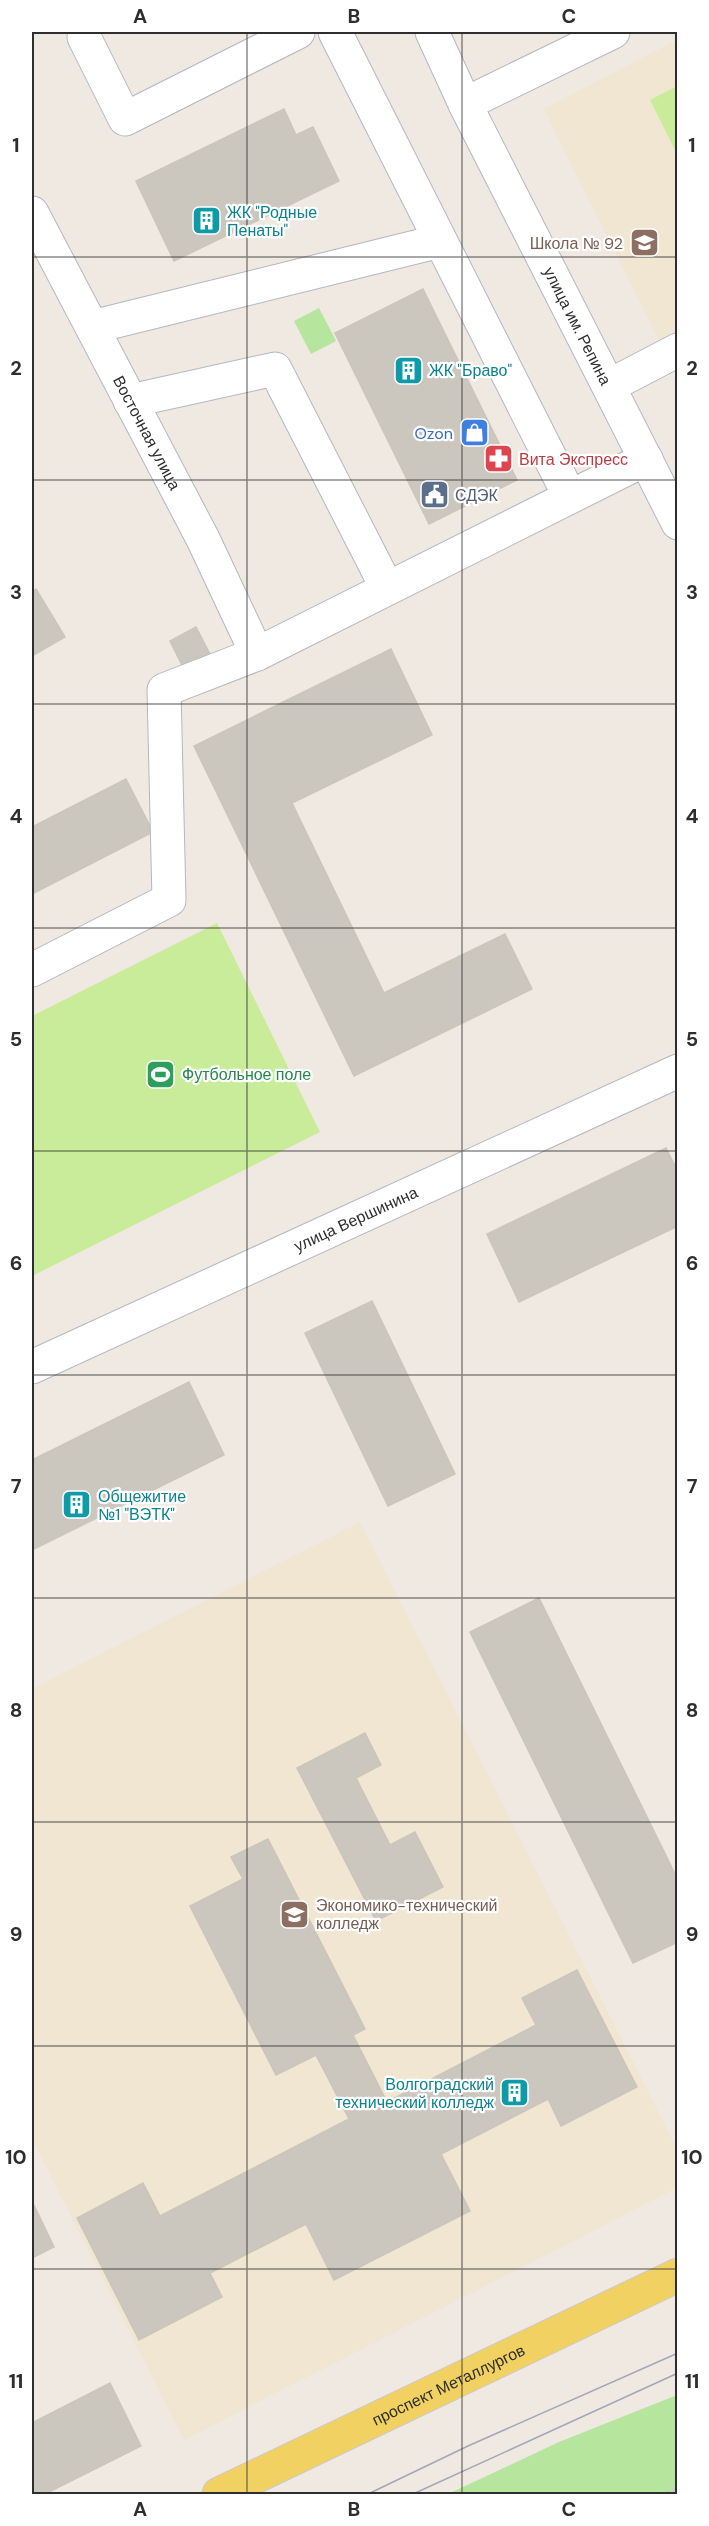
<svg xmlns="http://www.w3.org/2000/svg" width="709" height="2526" font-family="'DM Sans',sans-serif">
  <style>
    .education { fill: #f0e6d1 }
    .green { fill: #b6e59e }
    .pitch { fill: #c9ec9a }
    .building { fill: #cbc7bf; stroke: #cbc5ba; stroke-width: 1.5 }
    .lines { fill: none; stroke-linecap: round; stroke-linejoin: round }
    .minor-casing { stroke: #b4b7c1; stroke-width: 35 }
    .major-casing { stroke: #c9c9c9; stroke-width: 35 }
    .path { stroke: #c9c9c9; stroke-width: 4; stroke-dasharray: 4.5 3; stroke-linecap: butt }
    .minor { stroke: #fff; stroke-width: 33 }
    .major { stroke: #f2d163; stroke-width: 33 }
    .tram { stroke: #a3a6b8; stroke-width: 1.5 }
    .grid { fill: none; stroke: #2e2e2e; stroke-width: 1.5; stroke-opacity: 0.55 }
    .labels { text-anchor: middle; stroke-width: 4.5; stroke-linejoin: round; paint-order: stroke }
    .culture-label { font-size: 16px; fill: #0d838f; stroke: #fff; text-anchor: start }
    .education-label { font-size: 16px; fill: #785e54; stroke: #fff; text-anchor: end }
    .street-label { font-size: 16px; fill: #2e2e2e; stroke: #fff }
    .shop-label { font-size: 16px; fill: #366cbe; stroke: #fff; text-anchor: end }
    .health-label { font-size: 16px; fill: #be3a42; stroke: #fff; text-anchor: start }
    .service-label { font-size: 16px; fill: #4e5e75; stroke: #fff; text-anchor: start }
    .leisure-label { font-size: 16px; fill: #27864d; stroke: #fff; text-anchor: start }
    .neatline { fill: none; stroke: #2e2e2e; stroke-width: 2 }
    .grid-label { font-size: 20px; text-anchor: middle; font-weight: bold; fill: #2e2e2e }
  </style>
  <rect width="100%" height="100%" fill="#efe9e1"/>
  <g class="education">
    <polygon points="677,40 677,376 544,109"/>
    <polygon points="360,1522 677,2149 677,2188 184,2440 32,2139 32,1689"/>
  </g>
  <g class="green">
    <polygon points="319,308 336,341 311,354 294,321"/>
    <polygon points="677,2395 677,2494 448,2494 559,2442"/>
  </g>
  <g class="pitch">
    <polygon points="677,86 677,154 650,100"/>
    <polygon points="217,923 320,1132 32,1276 32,1016"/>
  </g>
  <g class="building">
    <polygon points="284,109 296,135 313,127 339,181 174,261 136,181"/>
    <polygon points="423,289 517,480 429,524 335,333"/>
    <polygon points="36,589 65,637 32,656 32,592"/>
    <polygon points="196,627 211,656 184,669 170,641"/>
    <polygon points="391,649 432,735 292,803 384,993 505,934 532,989 354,1076 194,746"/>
    <polygon points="126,779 153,832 32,894 32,827"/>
    <polygon points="666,1148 678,1172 678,1226 519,1302 487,1234"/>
    <polygon points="372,1301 455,1474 388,1506 305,1333"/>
    <polygon points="189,1382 224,1455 32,1550 32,1460"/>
    <polygon points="539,1598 678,1880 678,1942 633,1963 470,1632"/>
    <polygon points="365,1733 381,1765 356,1778 390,1845 415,1832 443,1887 376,1921 297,1768"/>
    <polygon points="268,1839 365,2029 353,2035 387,2102 536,2025 522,1998 577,1970 637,2087 561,2126 548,2099 441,2154 470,2211 334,2280 306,2224 210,2273 222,2297 139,2340 77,2218 143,2183 160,2216 349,2119 316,2055 276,2075 190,1906 243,1879 231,1857"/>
    <polygon points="32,2201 54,2247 32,2258"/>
    <polygon points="110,2383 141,2446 45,2494 32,2494 32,2423"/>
  </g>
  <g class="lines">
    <defs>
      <g id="minor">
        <polyline points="335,32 570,497"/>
        <path id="s1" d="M432 32 465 104 678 523"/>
        <polyline points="84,37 125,119 298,32"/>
        <polyline points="465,104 613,32"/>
        <path id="s2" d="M32 213 203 539 257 654"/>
        <polyline points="92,327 440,241"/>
        <polyline points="609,386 678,350"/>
        <polyline points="130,401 275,369 387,588"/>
        <polyline points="32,970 169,900 164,690 257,654 646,459"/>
        <path id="s3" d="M32 1367 678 1071"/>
      </g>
      <g id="major">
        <path id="s4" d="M219 2494 678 2275"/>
      </g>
    </defs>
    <use href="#minor" class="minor-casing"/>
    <use href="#major" class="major-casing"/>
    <polyline class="path" points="666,2494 678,2489"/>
    <use href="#minor" class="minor"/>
    <use href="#major" class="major"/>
    <g class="tram">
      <polyline points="368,2494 468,2446 678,2353"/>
      <polyline points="413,2494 678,2373"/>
    </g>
  </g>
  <path class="grid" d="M247 32V2494M462 32V2494M32 257H678M32 480H678M32 704H678M32 928H678M32 1151H678M32 1375H678M32 1598H678M32 1822H678M32 2046H678M32 2269H678"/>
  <defs>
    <symbol id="building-square" viewBox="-11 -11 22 22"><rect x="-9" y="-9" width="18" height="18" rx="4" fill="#0f9aa8" stroke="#fff"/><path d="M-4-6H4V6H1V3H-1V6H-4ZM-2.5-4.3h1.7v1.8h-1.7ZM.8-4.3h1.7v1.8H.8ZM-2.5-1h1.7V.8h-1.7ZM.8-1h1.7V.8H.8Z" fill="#fff"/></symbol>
    <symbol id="school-square" viewBox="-11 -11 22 22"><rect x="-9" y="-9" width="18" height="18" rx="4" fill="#8d6e63" stroke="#fff"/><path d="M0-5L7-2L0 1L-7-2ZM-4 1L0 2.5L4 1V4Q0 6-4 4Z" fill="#fff"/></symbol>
    <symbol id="shop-square" viewBox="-11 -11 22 22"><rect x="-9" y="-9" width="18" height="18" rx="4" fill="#3f7fe0" stroke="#fff"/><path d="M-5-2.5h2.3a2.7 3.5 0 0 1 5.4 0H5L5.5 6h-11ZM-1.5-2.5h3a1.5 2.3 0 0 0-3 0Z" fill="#fff"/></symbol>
    <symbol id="pharmacy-square" viewBox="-11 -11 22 22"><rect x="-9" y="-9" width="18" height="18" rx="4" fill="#e0444e" stroke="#fff"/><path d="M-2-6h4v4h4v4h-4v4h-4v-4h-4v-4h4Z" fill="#fff"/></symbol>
    <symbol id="civic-square" viewBox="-11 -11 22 22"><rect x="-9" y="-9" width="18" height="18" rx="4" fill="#5c6f8a" stroke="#fff"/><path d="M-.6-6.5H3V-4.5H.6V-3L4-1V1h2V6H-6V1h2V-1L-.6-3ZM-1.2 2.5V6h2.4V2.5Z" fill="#fff"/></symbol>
    <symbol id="stadium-square" viewBox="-11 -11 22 22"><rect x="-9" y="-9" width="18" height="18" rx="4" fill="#2e9e5b" stroke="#fff"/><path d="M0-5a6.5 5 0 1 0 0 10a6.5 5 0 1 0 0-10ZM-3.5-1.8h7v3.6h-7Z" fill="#fff"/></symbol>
    <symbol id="university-square" viewBox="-11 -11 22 22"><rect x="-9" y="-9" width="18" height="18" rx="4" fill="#8d6e63" stroke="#fff"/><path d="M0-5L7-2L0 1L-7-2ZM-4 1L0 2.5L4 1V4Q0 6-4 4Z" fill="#fff"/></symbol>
  </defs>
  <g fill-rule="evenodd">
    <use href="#building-square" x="190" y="204" width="33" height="33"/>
    <use href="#school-square" x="628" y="226" width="33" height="33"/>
    <use href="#building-square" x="392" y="354" width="33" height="33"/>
    <use href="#shop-square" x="458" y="416" width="33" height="33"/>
    <use href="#pharmacy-square" x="482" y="442" width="33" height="33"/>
    <use href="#civic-square" x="418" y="478" width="33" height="33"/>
    <use href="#stadium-square" x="144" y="1058" width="33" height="33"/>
    <use href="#building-square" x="60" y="1488" width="33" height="33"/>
    <use href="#university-square" x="278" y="1898" width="33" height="33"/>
    <use href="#building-square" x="498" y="2076" width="33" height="33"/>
  </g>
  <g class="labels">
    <g class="culture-label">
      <text x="227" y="218">ЖК "Родные<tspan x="227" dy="18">Пенаты"</tspan></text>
      <text x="429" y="376">ЖК "Браво"</text>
      <text x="98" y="1502">Общежитие<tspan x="98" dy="18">№1 "ВЭТК"</tspan></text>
      <text x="494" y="2090" text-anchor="end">Волгоградский<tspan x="494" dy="18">технический колледж</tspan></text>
    </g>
    <g class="education-label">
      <text x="623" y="249">Школа № 92</text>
      <text x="316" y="1911" text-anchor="start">Экономико-технический<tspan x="316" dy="18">колледж</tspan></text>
    </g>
    <g class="street-label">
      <text dy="6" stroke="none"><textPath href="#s1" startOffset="328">улица им. Репина</textPath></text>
      <text dy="6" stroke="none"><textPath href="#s2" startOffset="248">Восточная улица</textPath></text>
      <text dy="6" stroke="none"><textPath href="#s3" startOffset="356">улица Вершинина</textPath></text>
      <text dy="6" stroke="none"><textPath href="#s4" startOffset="254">проспект Металлургов</textPath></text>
    </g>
    <g class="shop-label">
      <text x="453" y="439">Ozon</text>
    </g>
    <g class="health-label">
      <text x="519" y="465">Вита Экспресс</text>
    </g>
    <g class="service-label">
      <text x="455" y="501">СДЭК</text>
    </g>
    <g class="leisure-label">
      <text x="182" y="1080">Футбольное поле</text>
    </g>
  </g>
  <rect width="709" height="2526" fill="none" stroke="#ffffff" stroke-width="66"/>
  <rect x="33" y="33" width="643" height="2460" class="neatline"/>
  <g class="grid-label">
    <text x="140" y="23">A</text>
    <text x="354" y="23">B</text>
    <text x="569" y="23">C</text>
    <text x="16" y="152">1</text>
    <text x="692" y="152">1</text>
    <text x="16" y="375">2</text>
    <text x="692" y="375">2</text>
    <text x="16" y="599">3</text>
    <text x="692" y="599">3</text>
    <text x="16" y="823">4</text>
    <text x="692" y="823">4</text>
    <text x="16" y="1046">5</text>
    <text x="692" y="1046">5</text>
    <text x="16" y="1270">6</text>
    <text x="692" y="1270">6</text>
    <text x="16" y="1493">7</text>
    <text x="692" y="1493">7</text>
    <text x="16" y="1717">8</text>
    <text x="692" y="1717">8</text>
    <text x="16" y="1941">9</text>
    <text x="692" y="1941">9</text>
    <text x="16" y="2164">10</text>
    <text x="692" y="2164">10</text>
    <text x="16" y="2388">11</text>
    <text x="692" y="2388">11</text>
    <text x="140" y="2516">A</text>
    <text x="354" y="2516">B</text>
    <text x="569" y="2516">C</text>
  </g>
</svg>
